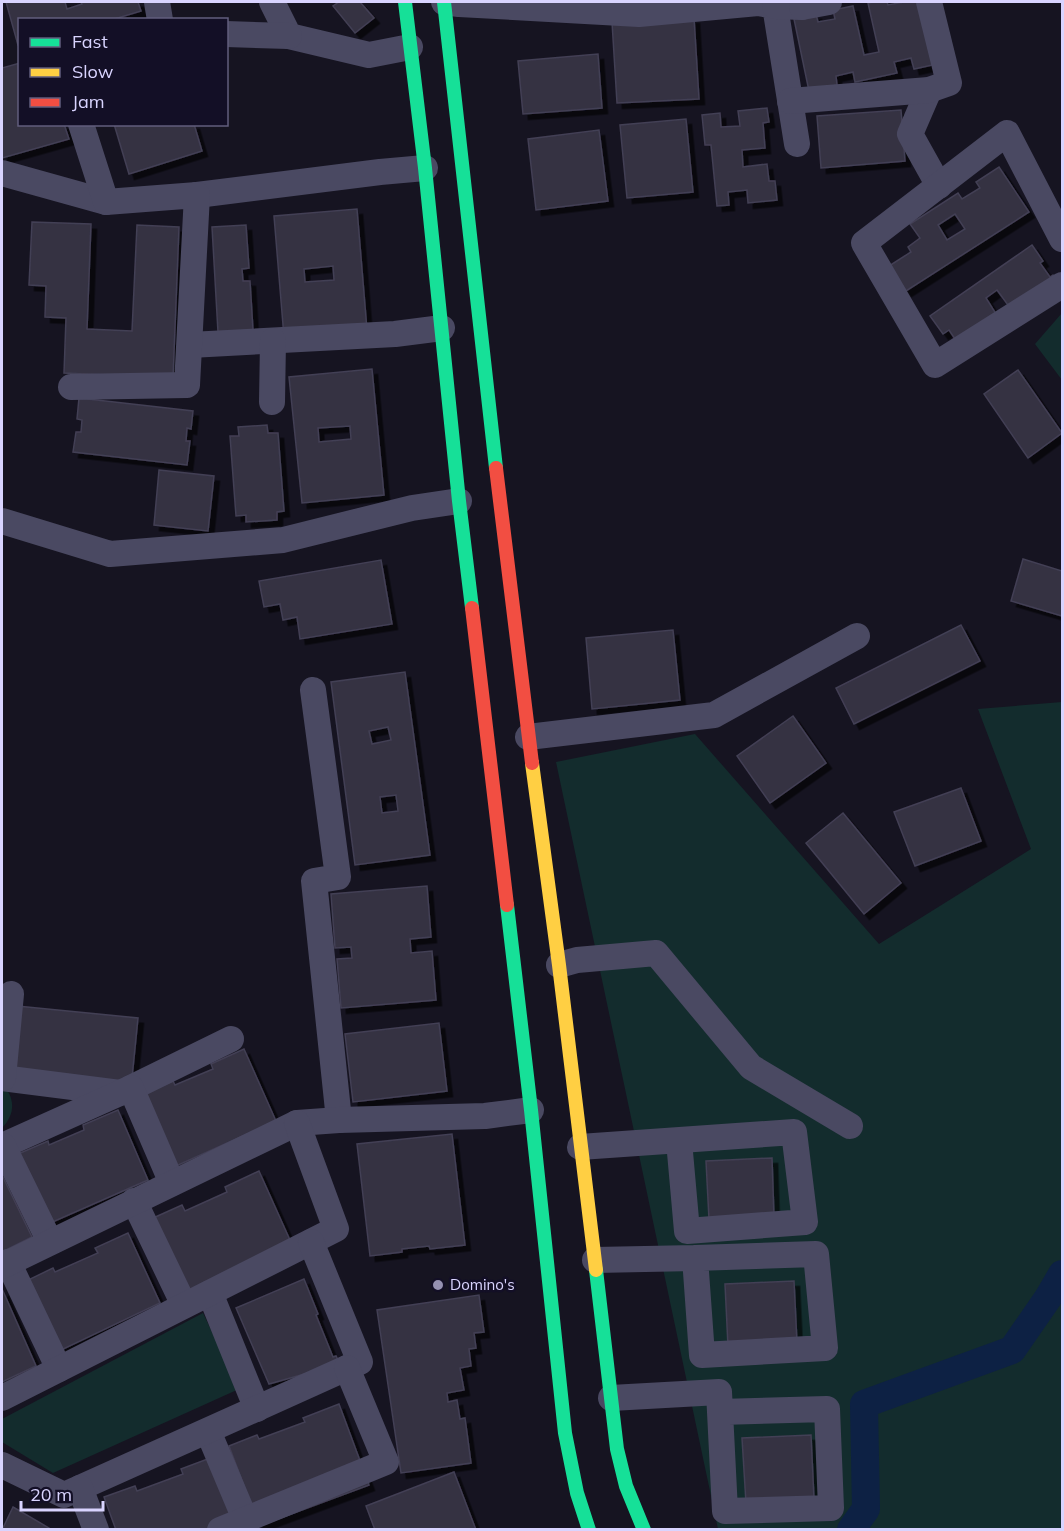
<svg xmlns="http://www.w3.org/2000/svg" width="1064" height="1531" font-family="Mulish,sans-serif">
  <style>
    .green { fill: #132c2d }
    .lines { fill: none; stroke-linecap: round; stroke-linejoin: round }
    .canal { stroke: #0d2144; stroke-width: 28 }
    .building { fill: #343243; stroke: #433f54; stroke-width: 1.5; fill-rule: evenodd; filter: url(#shadow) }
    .street { stroke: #4a4962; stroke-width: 26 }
    .fast { stroke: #16e098; stroke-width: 14 }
    .slow { stroke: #ffcf43; stroke-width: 14 }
    .jam { stroke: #f24e42; stroke-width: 14 }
    .poi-dot { fill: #9591b1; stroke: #130f26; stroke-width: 2 }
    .labels { text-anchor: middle; stroke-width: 5; stroke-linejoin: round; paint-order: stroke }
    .poi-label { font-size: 15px; fill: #d9d4ff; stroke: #130f26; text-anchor: start }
  </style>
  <defs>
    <filter id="shadow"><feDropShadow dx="5.5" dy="5.5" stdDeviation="0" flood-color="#0009"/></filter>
  </defs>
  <rect width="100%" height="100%" fill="#161421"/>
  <g class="green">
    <polygon points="1062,313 1062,380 1035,344"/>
    <polygon points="1062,702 1062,1529 718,1529 556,762 695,734 879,944 1031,849 978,709"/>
    <path d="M2 1083C15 1098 16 1113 2 1128Z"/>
    <polygon points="203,1313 239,1389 53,1473 2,1442 2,1419"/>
  </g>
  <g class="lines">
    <polyline class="canal" points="851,1530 866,1509 864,1404 1012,1350 1048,1298 1062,1274"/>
  </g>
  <g class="building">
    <polygon points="6,2 65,2 67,9 82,4 81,2 138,2 141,11 111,20 20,20 20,45 18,45"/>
    <polygon points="339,2 360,2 374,18 355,33 333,6"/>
    <polygon points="873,2 887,2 888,5 904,2 923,2 937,64 914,69 911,58 894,62 897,73 855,82 853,72 836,76 837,85 809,91 794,19 816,14 818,22 835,19 833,10 853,6 864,55 879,52 868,3"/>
    <polygon points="694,18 699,99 617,103 612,22"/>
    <polygon points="598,54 602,108 523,114 518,61"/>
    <polygon points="20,63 20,124 64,124 69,139 2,158 2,68"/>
    <polygon points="767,108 769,122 763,123 765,148 742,150 743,167 767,164 769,181 775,181 777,200 748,203 747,190 728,192 729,205 717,206 711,145 705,145 702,115 720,113 721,127 740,126 738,111"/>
    <polygon points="901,110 905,161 821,168 817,116"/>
    <polygon points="686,119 693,192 627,198 620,125"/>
    <polygon points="114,124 194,124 202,151 129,174"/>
    <polygon points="599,130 608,201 536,210 528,139"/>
    <path d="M999 167 1029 212 906 291 889 266 911 252 908 247 920 238 910 224 958 193 962 199 980 188 976 182ZM955 214 965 229 947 240 938 225Z"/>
    <path d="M357 209 367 330 284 337 274 216ZM333 266 334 280 305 282 304 269Z"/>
    <polygon points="32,222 91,224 87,329 132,331 137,225 179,227 173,378 64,373 66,318 45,317 46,286 29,285"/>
    <polygon points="246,225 249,268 242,269 243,281 250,281 253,330 218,332 212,227"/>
    <path d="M1032 245 1043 261 1040 263 1050 277 1053 275 1062 289 957 342 949 330 943 334 930 316ZM997 290 1008 305 996 314 986 298Z"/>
    <path d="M372 369 384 495 302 503 289 377ZM350 426 351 439 319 442 318 428Z"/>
    <polygon points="1018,370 1062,433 1028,458 984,394"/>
    <polygon points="79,398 193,411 191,429 187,428 186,441 190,441 187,465 73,452 76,432 81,432 82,420 77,419"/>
    <polygon points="267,425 268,433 278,433 284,511 277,512 277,520 246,522 246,515 236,516 230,436 239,436 238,427"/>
    <polygon points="159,470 214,476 208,531 154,525"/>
    <polygon points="1023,559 1062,571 1062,616 1011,601"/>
    <polygon points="381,560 392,624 300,639 297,617 283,620 280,604 264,607 259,581"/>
    <polygon points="961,625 980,661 854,724 836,688"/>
    <polygon points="673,630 680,700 592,709 586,638"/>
    <path d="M405 672 430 855 355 865 331 682ZM388 727 391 740 372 744 369 731ZM396 795 398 811 382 813 380 797Z"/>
    <polygon points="793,716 826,763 770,803 737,756"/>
    <polygon points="961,788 981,841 915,866 894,812"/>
    <polygon points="843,813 901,883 864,914 806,843"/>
    <polygon points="427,886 431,937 410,939 411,953 432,951 436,1000 341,1008 337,959 352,958 351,947 335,948 331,894"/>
    <polygon points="17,1006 138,1018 131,1088 10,1076"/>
    <polygon points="439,1023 447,1091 353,1102 345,1034"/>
    <polygon points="244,1049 276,1121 176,1166 144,1094 173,1081 175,1085 213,1069 211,1064"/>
    <polygon points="118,1110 148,1180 48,1224 18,1154 48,1141 49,1145 84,1130 83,1125"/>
    <polygon points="452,1134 465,1245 430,1249 429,1246 402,1249 402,1252 370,1256 357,1144"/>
    <polygon points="772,1158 774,1217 709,1219 706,1161"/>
    <polygon points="259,1171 294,1249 186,1297 151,1219 182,1205 185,1211 227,1192 225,1187"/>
    <polygon points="2,1175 32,1237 2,1252"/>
    <polygon points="128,1233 160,1303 57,1352 24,1282 53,1268 55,1272 98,1253 95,1248"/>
    <polygon points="304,1279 318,1314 316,1315 333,1357 336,1356 340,1364 269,1384 236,1308"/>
    <polygon points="794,1281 797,1343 728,1346 725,1284"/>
    <polygon points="3,1291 36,1366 2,1382 2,1292"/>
    <polygon points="479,1295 484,1332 474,1333 476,1348 469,1349 471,1366 460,1368 464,1390 447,1393 448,1402 457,1400 460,1419 465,1418 471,1463 401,1473 377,1310"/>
    <polygon points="339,1404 369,1485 259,1526 229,1446 257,1435 259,1439 305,1422 303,1418"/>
    <polygon points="811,1435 814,1499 746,1503 742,1438"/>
    <polygon points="213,1457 240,1530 116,1530 104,1497 135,1486 137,1491 183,1474 181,1469"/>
    <polygon points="454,1472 476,1530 375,1530 366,1506"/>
    <polygon points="13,1507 49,1528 48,1530 2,1530"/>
  </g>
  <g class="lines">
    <g class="street">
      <polyline points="157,2 160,20"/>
      <polyline points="272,2 289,36 369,55 410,47"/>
      <polyline points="444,2 459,4 639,14 758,3 775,6 797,144"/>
      <polyline points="775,6 802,7 801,2"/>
      <polyline points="802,7 829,2"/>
      <polyline points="226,34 289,36"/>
      <polyline points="929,90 910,134 939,186"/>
      <polyline points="790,101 929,90 949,83 929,2"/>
      <polyline points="2,173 106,202"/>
      <polyline points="197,195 380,172 425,168"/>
      <polyline points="1062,239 1007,133 864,243 935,365 1062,285"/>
      <polyline points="190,345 395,334 442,328"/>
      <polyline points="71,387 187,385 197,195 106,202 81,124"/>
      <polyline points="272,402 273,341"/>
      <polyline points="2,521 110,554 283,540 412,508 459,501"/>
      <polyline points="313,690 338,877 314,881 339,1120"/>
      <polyline points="528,737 714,715 857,636"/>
      <polyline points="559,965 577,960 656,953 751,1067 850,1126"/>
      <polyline points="2,1078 120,1093"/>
      <polyline points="3,1078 11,994"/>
      <polyline points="131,1088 231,1039"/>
      <polyline points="2,1146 131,1088 172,1183"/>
      <polyline points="3,1146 50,1242"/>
      <polyline points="580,1147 794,1132 805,1222 687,1231 679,1141"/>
      <polyline points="134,1201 184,1305"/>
      <polyline points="595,1260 695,1258 816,1254 825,1348 702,1355 695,1258"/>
      <polyline points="8,1262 59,1369"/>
      <polyline points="2,1266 297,1123 339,1120 485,1116 531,1110"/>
      <polyline points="210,1293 257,1409"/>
      <polyline points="2,1398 336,1229 297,1123"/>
      <polyline points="611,1398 719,1392 725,1511 831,1508 827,1409 720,1412"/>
      <polyline points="208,1431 245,1519"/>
      <polyline points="2,1465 64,1495 360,1362 311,1242"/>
      <polyline points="80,1488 96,1530"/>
      <polyline points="220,1530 386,1462 347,1368"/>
    </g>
    <g class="fast">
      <polyline points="405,2 425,168 459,501 472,608"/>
      <polyline points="444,2 496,468"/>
      <polyline points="507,905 531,1110 565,1433 577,1493 589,1530"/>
      <polyline points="596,1270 617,1449 626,1486 644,1530"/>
    </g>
    <polyline class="slow" points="532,763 559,965 596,1270"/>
    <g class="jam">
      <polyline points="496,468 532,763"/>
      <polyline points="472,608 507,905"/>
    </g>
  </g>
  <circle class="poi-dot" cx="438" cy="1285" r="6"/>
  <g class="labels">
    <g class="poi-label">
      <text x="450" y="1290">Domino's</text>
    </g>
  </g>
  <rect width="1064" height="1531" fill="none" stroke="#d9d4ff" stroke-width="6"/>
  <rect x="18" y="18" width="210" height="108" fill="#130f26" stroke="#625e7d" stroke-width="1.5"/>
  <rect x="30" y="38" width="30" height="9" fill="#16e098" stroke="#625e7d" stroke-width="1.5"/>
  <text x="72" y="48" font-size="18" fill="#d9d4ff">Fast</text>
  <rect x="30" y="68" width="30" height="9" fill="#ffcf43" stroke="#625e7d" stroke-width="1.5"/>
  <text x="72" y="78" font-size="18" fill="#d9d4ff">Slow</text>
  <rect x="30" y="98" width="30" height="9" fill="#f24e42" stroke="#625e7d" stroke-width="1.5"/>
  <text x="72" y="108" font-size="18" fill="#d9d4ff">Jam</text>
  <path d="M21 1501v9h82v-9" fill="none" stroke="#d9d4ff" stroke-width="3"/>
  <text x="30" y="1501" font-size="18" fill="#d9d4ff" stroke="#130f26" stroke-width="4.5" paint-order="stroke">20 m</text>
</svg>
